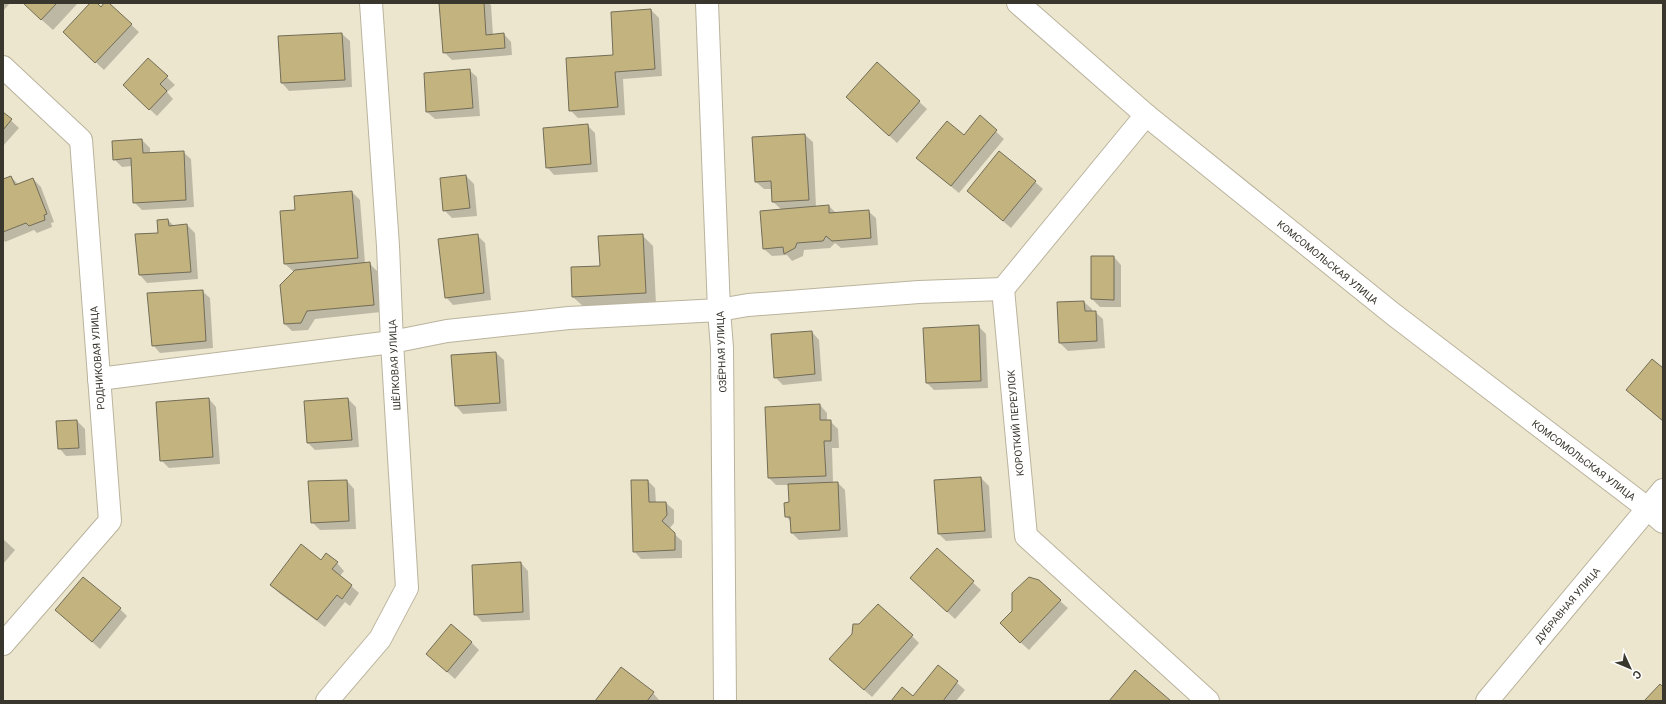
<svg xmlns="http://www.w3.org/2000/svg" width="1666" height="704" font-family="Roboto,sans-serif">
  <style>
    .shadow { fill: #0003 }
    .building { fill: #c3b37e; stroke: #736d58 }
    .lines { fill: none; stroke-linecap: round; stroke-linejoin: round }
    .street-casing { stroke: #bab39d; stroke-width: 24 }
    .street { stroke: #fff; stroke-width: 22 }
    .labels { text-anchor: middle; stroke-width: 3; stroke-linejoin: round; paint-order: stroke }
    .street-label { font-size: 10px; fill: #39362d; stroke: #fff }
  </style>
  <rect width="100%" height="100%" fill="#ede6ce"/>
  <g class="shadow">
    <polygon points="3,3 10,3 4,10"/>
    <polygon points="23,3 78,3 53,30"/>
    <polygon points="91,3 96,3 101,8 108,3 139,32 104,70 72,40"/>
    <polygon points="440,3 488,3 491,5 493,35 504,34 511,42 512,55 452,60 444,52"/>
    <polygon points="651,10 659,18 662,76 623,79 625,115 578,118 570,110"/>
    <polygon points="342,34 350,41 352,87 289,91 282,83 279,37"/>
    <polygon points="148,59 175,85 167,92 173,99 157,116 132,93"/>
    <polygon points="877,63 927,109 897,143 855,104"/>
    <polygon points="469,70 477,77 480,116 435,119 427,112"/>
    <polygon points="3,113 19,128 3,146"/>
    <polygon points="980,117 1004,139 959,193 925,165 964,136"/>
    <polygon points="587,125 595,133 598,172 554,175 547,167"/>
    <polygon points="805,135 813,142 816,207 829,206 836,213 868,211 876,218 878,245 841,248 835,243 830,248 804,250 803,256 792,261 787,255 772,256 764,249 782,210 773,202 772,189 764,189 756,182 754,138"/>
    <polygon points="142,140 150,148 150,153 183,152 191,159 194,207 142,210 134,202 132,166 122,167 114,159 113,142"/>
    <polygon points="466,176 474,184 477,216 452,218 444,210"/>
    <polygon points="11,177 19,185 33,179 41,187 54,222 51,223 52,227 37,233 34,230 5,242 3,239 3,181"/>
    <polygon points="1035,182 1043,189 1011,228 976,198"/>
    <polygon points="352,192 360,200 365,263 369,263 377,271 381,312 315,319 308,330 292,331 285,324 294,272 285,264 281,212 296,211 295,197"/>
    <polygon points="168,220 174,226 187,225 195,233 198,279 147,283 140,275 136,235 159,234"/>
    <polygon points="477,235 485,243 491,300 453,305 446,297"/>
    <polygon points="642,235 653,246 656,304 585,308 573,297 601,267"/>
    <polygon points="1092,257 1114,257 1121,265 1121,307 1100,307 1092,299"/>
    <polygon points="202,291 210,298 213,348 160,353 153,345"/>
    <polygon points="1084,302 1092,309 1092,312 1095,312 1103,319 1105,348 1068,351 1060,343"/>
    <polygon points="978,326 986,334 988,388 934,390 927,383"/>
    <polygon points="812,332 819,340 822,381 783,385 775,377"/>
    <polygon points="496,353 504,360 507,411 463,414 456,406"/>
    <polygon points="209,399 216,407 220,464 169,468 161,460"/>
    <polygon points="348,399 356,407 359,447 315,450 308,443 305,402"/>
    <polygon points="820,405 827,413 827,421 830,421 838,429 839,448 832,448 833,483 838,483 845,490 848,537 799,540 792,533 791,522 786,516 790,503 789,485 776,485 769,478"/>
    <polygon points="77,421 85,429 86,455 66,456 59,448 57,422"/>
    <polygon points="981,478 989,486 992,538 946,541 939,534"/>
    <polygon points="347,481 354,489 356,529 320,530 312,522"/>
    <polygon points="648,481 655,488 656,503 666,503 674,510 674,523 669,529 682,541 682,558 641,559 634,551"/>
    <polygon points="3,539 15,550 3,564"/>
    <polygon points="937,549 981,590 955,619 919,585"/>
    <polygon points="321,562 337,563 344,571 340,576 359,593 350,606 345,602 325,627 279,593 271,585"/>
    <polygon points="521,563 528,571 530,620 482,622 475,614"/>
    <polygon points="1060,601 1068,608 1029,650 1008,631"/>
    <polygon points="120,609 127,616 100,649 56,610"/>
    <polygon points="912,636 919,643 872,697 838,667"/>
    <polygon points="471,642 479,650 455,679 427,654"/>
    <polygon points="938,666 965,690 956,701 893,701 913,697"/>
    <polygon points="653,693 660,701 596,701"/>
  </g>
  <g class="building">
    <polygon points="23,3 57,3 41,20"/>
    <polygon points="90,3 97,3 101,7 104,3 109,3 132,24 95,63 63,32"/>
    <polygon points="439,3 484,3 486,35 504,33 505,48 443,53"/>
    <polygon points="651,9 655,69 615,72 618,107 569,111 566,58 613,55 611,12"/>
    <polygon points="342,33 345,80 281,83 278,36"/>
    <polygon points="148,58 168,76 160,84 167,91 149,110 123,85"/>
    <polygon points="877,62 920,101 889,136 846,97"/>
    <polygon points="470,69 473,108 426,112 424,73"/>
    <polygon points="3,112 12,119 3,130"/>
    <polygon points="980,115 997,130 951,186 916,158 947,121 964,135"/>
    <polygon points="588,124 591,164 546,168 543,128"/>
    <polygon points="805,134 809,200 772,202 771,181 755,182 752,137"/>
    <polygon points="142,139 143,153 184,151 186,200 133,203 131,158 113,160 112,141"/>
    <polygon points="999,151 1036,181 1003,221 967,191"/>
    <polygon points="466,175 470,208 443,211 440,178"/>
    <polygon points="11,176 15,185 33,178 47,214 44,215 45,220 29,226 26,223 3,232 3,179"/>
    <polygon points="352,191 358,258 284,264 280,211 295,210 294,196"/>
    <polygon points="829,205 829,213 869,210 871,238 832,241 826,236 823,241 797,243 795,248 784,254 783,247 763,249 760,211"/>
    <polygon points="168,219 169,226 187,224 191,272 139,275 135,234 158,233 157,220"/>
    <polygon points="478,234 484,293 445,298 438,239"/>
    <polygon points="643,234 646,293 572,297 571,267 600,266 598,236"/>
    <polygon points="1091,256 1114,256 1114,300 1091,299"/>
    <polygon points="370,262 374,305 307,311 301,323 284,324 280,285 295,270"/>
    <polygon points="203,290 206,341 152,346 147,293"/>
    <polygon points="1084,301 1085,311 1096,311 1097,341 1059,343 1057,302"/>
    <polygon points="979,325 981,381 926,383 923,328"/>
    <polygon points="812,331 815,374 774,378 771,334"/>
    <polygon points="496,352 500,403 455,406 451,355"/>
    <polygon points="1652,359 1663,368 1663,421 1626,390"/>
    <polygon points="209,398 213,457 160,461 156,402"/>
    <polygon points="348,398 352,440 307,443 304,401"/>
    <polygon points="820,404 820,420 831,420 831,441 824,441 826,476 768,478 765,407"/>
    <polygon points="77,420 79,448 58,449 56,421"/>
    <polygon points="981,477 985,531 938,534 934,480"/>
    <polygon points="347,480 349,521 311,523 308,481"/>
    <polygon points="631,480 648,480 649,502 666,502 667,515 662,521 675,533 675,550 633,552"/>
    <polygon points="838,482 840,530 791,533 790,517 785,517 784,503 789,502 788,484"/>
    <polygon points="301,544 321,560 326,553 338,562 332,569 352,585 342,599 337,595 317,620 270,585"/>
    <polygon points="937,548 974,581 947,612 910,578"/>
    <polygon points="521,562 523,612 474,615 472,565"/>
    <polygon points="83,577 121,608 92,642 55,610"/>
    <polygon points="1029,577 1039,580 1061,600 1020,643 1000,623 1012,611 1012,593"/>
    <polygon points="878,604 913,635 864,690 829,659 852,634 853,624 859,624"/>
    <polygon points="451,624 472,642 447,672 426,654"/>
    <polygon points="938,665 958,681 943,701 891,701 902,687 913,696"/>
    <polygon points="621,667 654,692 647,701 595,701"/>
    <polygon points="1135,670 1171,701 1109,701"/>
    <polygon points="1660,684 1663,687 1663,701 1644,701"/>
  </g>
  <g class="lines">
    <defs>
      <g id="street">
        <polyline points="707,3 719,310 722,348 725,701"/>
        <polyline points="1018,3 1146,115 1393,314 1647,508 1663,522"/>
        <polyline points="3,67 81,140 110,521 3,644"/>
        <polyline points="1146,115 1003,289 1026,536 1208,701"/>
        <polyline points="99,379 392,342 447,331 569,318 719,310 748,305 919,292 1003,289"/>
        <polyline points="327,701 380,639 407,588 392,342 388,246 371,3"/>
        <polyline points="1487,701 1663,490"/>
      </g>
    </defs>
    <use href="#street" class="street-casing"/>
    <use href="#street" class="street"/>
  </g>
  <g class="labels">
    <g class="street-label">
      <text transform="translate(1328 262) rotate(39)" y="4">КОМСОМОЛЬСКАЯ УЛИЦА</text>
      <text transform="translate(721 352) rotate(-92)" y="4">ОЗЁРНАЯ УЛИЦА</text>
      <text transform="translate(97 358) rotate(-94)" y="4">РОДНИКОВАЯ УЛИЦА</text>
      <text transform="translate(394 365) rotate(-93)" y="4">ШЁЛКОВАЯ УЛИЦА</text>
      <text transform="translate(1015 423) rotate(-95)" y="4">КОРОТКИЙ ПЕРЕУЛОК</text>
      <text transform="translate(1584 460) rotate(37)" y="4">КОМСОМОЛЬСКАЯ УЛИЦА</text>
      <text transform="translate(1567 605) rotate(-50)" y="4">ДУБРАВНАЯ УЛИЦА</text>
    </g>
  </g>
  <rect width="1666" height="704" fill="none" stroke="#39362d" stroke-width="8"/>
  <g transform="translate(1630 668) rotate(134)" stroke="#ffffff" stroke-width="3" paint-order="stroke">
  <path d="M0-3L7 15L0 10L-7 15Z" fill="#39362d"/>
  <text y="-6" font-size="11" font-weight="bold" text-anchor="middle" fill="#39362d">С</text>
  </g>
</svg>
